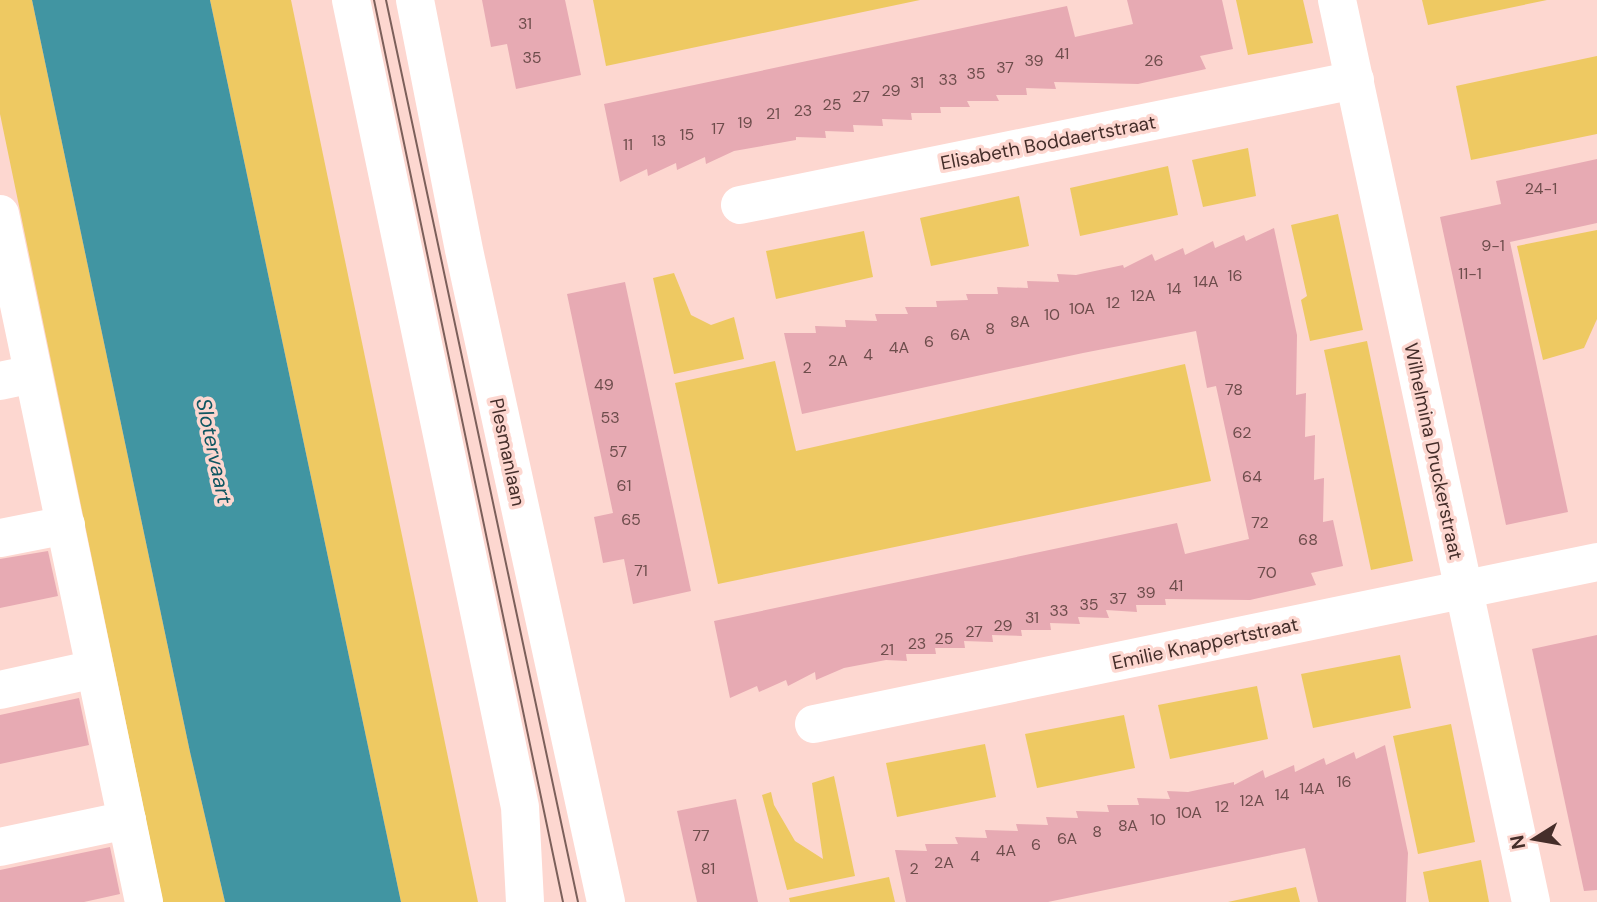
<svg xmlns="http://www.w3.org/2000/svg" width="1597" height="902" font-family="'DM Sans',sans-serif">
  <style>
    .green { fill: #eec962 }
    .water { fill: #4195a2 }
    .building { fill: #e7aab3 }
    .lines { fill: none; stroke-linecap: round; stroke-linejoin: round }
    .minor { stroke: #fff; stroke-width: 38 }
    .tram { stroke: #7b5f5a; stroke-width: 2 }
    .labels { text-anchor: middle; stroke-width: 7; stroke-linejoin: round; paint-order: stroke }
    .number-label { font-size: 16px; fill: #6e4d4c }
    .street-label { font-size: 19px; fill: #452e2a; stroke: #fdd7d0 }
    .water-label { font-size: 21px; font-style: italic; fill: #0f5661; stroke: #fdd7d0 }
  </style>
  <rect width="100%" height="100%" fill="#fdd7d0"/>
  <g class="green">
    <polygon points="0,0 32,0 190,752 225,902 163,902 0,114"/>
    <polygon points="210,0 291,0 478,902 401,902"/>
    <polygon points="593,0 920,0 606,66"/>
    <polygon points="1236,0 1303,0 1313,43 1248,55"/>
    <polygon points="1422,0 1547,0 1428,25"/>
    <polygon points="1597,56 1597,134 1471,160 1456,86"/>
    <polygon points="1248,148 1256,196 1203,207 1192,160"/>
    <polygon points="1168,166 1178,215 1080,236 1070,188"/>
    <polygon points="1019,196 1029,246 931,266 920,218"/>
    <polygon points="1338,214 1363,330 1310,341 1301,300 1307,296 1291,225"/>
    <polygon points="1597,230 1597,319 1584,348 1543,360 1517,246"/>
    <polygon points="864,231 873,277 776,299 766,251"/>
    <polygon points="674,273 691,315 711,325 734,317 744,359 674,374 653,278"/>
    <polygon points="1367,341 1413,561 1371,570 1324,350"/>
    <polygon points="775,361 796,451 1185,364 1211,481 718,584 675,383"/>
    <polygon points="1400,655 1411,708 1313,728 1301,674"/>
    <polygon points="1257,686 1268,739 1170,759 1158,705"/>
    <polygon points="1124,715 1135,768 1037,788 1025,734"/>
    <polygon points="1451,724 1475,842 1418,854 1393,736"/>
    <polygon points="985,744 996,797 897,817 886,763"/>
    <polygon points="834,776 855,876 787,890 762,795 771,792 774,805 795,841 823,859 812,783"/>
    <polygon points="1481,860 1489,902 1429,902 1423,872"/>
    <polygon points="889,877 895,902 790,902 789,898"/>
    <polygon points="1296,887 1300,902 1228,902"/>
  </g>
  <polygon class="water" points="32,0 210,0 401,902 225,902 190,752"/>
  <g class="building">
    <polygon points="482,0 565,0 581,75 516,89 507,44 491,47"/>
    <polygon points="1127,0 1222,0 1233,49 1200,56 1206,69 1138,84 1054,82 1056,89 1026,88 1027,95 996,95 999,101 967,101 970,107 940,107 941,113 911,113 912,120 882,119 883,126 853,125 854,132 825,131 826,138 796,137 796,140 734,151 706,164 705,157 677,170 676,163 648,176 647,169 620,182 604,104 1067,6 1075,37 1133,24"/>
    <polygon points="1597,159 1597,223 1510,242 1568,512 1506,525 1440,217 1501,204 1496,181"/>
    <polygon points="1274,228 1297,335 1296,395 1306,393 1305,437 1315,435 1314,480 1324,478 1323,522 1333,520 1343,566 1311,573 1316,585 1250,600 1165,599 1166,605 1136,605 1137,612 1106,610 1109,618 1078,617 1080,624 1050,623 1051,630 1021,630 1022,636 992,635 993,642 964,641 965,648 935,648 936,654 906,654 907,661 886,660 844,668 816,680 815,672 788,686 786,680 759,692 757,686 730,698 714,621 1177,523 1185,554 1249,539 1216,386 1207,388 1196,331 1083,353 802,414 784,333 816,333 815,326 846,327 845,320 877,321 875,314 908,314 905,307 937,307 936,301 968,300 966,294 998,294 997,287 1028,288 1027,281 1059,282 1057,274 1076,275 1123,265 1124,268 1152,254 1155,261 1183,248 1185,255 1213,241 1215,248 1244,235 1246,241"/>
    <polygon points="625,282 691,591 633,604 624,559 603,563 594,517 613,513 567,294"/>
    <polygon points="48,551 58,596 0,608 0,559"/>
    <polygon points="1597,635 1597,890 1584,891 1532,649"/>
    <polygon points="79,698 89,745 0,764 0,715"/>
    <polygon points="1385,745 1408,853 1406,902 1318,902 1305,848 1048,902 906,902 895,850 927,851 925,844 958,844 955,837 987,838 985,830 1018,831 1016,824 1048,825 1046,817 1078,818 1076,811 1109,812 1107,805 1139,805 1137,798 1170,799 1167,791 1188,792 1234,782 1234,785 1263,770 1265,778 1294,765 1295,772 1324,758 1326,765 1354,752 1356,759"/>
    <polygon points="736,799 758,902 697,902 677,811"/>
    <polygon points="110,847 120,894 84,902 0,902 0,870"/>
  </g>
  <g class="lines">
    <g class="minor">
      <polyline points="351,0 520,807 525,902"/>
      <polyline points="415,0 464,250 606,902"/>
      <polyline points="1337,0 1531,902"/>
      <polyline points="740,205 1355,80"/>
      <polyline points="0,214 144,902"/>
      <polyline points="0,381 33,374"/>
      <polyline points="0,538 66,525"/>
      <polyline points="0,690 95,669"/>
      <polyline points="814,724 1597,562"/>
      <polyline points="0,847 127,820"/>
    </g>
    <g class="tram">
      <polyline points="374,0 563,902"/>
      <polyline points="386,0 578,902"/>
    </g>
  </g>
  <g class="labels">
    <g class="number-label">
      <text x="525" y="29">31</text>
      <text x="1062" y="59">41</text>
      <text x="532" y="63">35</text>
      <text x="1034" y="66">39</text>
      <text x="1154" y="66">26</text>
      <text x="1005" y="73">37</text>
      <text x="976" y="79">35</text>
      <text x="948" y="85">33</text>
      <text x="917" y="88">31</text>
      <text x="891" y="96">29</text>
      <text x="861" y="102">27</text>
      <text x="832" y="110">25</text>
      <text x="803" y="116">23</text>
      <text x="773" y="119">21</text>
      <text x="745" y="128">19</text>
      <text x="718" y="134">17</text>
      <text x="687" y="140">15</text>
      <text x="659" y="146">13</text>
      <text x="628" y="150">11</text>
      <text x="1541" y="194">24-1</text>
      <text x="1493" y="251">9-1</text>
      <text x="1470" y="279">11-1</text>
      <text x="1235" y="281">16</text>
      <text x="1206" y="287">14A</text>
      <text x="1174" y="294">14</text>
      <text x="1143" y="301">12A</text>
      <text x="1113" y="308">12</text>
      <text x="1082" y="314">10A</text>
      <text x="1052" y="320">10</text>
      <text x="1020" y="327">8A</text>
      <text x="990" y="334">8</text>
      <text x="960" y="340">6A</text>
      <text x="929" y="347">6</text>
      <text x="899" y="353">4A</text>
      <text x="868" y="360">4</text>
      <text x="838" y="366">2A</text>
      <text x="807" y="373">2</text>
      <text x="604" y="390">49</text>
      <text x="1234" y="395">78</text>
      <text x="610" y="423">53</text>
      <text x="1242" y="438">62</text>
      <text x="618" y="457">57</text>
      <text x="1252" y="482">64</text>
      <text x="624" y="491">61</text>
      <text x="631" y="525">65</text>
      <text x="1260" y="528">72</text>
      <text x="1308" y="545">68</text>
      <text x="641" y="576">71</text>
      <text x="1267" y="578">70</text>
      <text x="1176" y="591">41</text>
      <text x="1146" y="598">39</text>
      <text x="1118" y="604">37</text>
      <text x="1089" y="610">35</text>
      <text x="1059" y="616">33</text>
      <text x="1032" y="623">31</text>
      <text x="1003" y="631">29</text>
      <text x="974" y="637">27</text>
      <text x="944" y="644">25</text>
      <text x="917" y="649">23</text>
      <text x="887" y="655">21</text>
      <text x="1344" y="787">16</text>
      <text x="1312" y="794">14A</text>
      <text x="1282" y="800">14</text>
      <text x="1252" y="806">12A</text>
      <text x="1222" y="812">12</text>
      <text x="1189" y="818">10A</text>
      <text x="1158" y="825">10</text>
      <text x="1128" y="831">8A</text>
      <text x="1097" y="837">8</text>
      <text x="701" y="841">77</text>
      <text x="1067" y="844">6A</text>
      <text x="1036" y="850">6</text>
      <text x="1006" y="856">4A</text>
      <text x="975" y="862">4</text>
      <text x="944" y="868">2A</text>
      <text x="708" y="874">81</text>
      <text x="914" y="874">2</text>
    </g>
    <g class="street-label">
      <text transform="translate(1048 142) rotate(-11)" y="7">Elisabeth Boddaertstraat</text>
      <text transform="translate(1434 451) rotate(78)" y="7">Wilhelmina Druckerstraat</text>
      <text transform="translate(508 452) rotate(78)" y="7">Plesmanlaan</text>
      <text transform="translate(1205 643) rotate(-12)" y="7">Emilie Knappertstraat</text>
    </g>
    <g class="water-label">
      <text transform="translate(214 451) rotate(78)" y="7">Slotervaart</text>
    </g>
  </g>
  <g transform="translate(1534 839) rotate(259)" stroke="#fdd7d0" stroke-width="5" paint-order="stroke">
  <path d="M0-5L12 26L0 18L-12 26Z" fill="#452e2a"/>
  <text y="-10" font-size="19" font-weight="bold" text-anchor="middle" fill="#452e2a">N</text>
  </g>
</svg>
